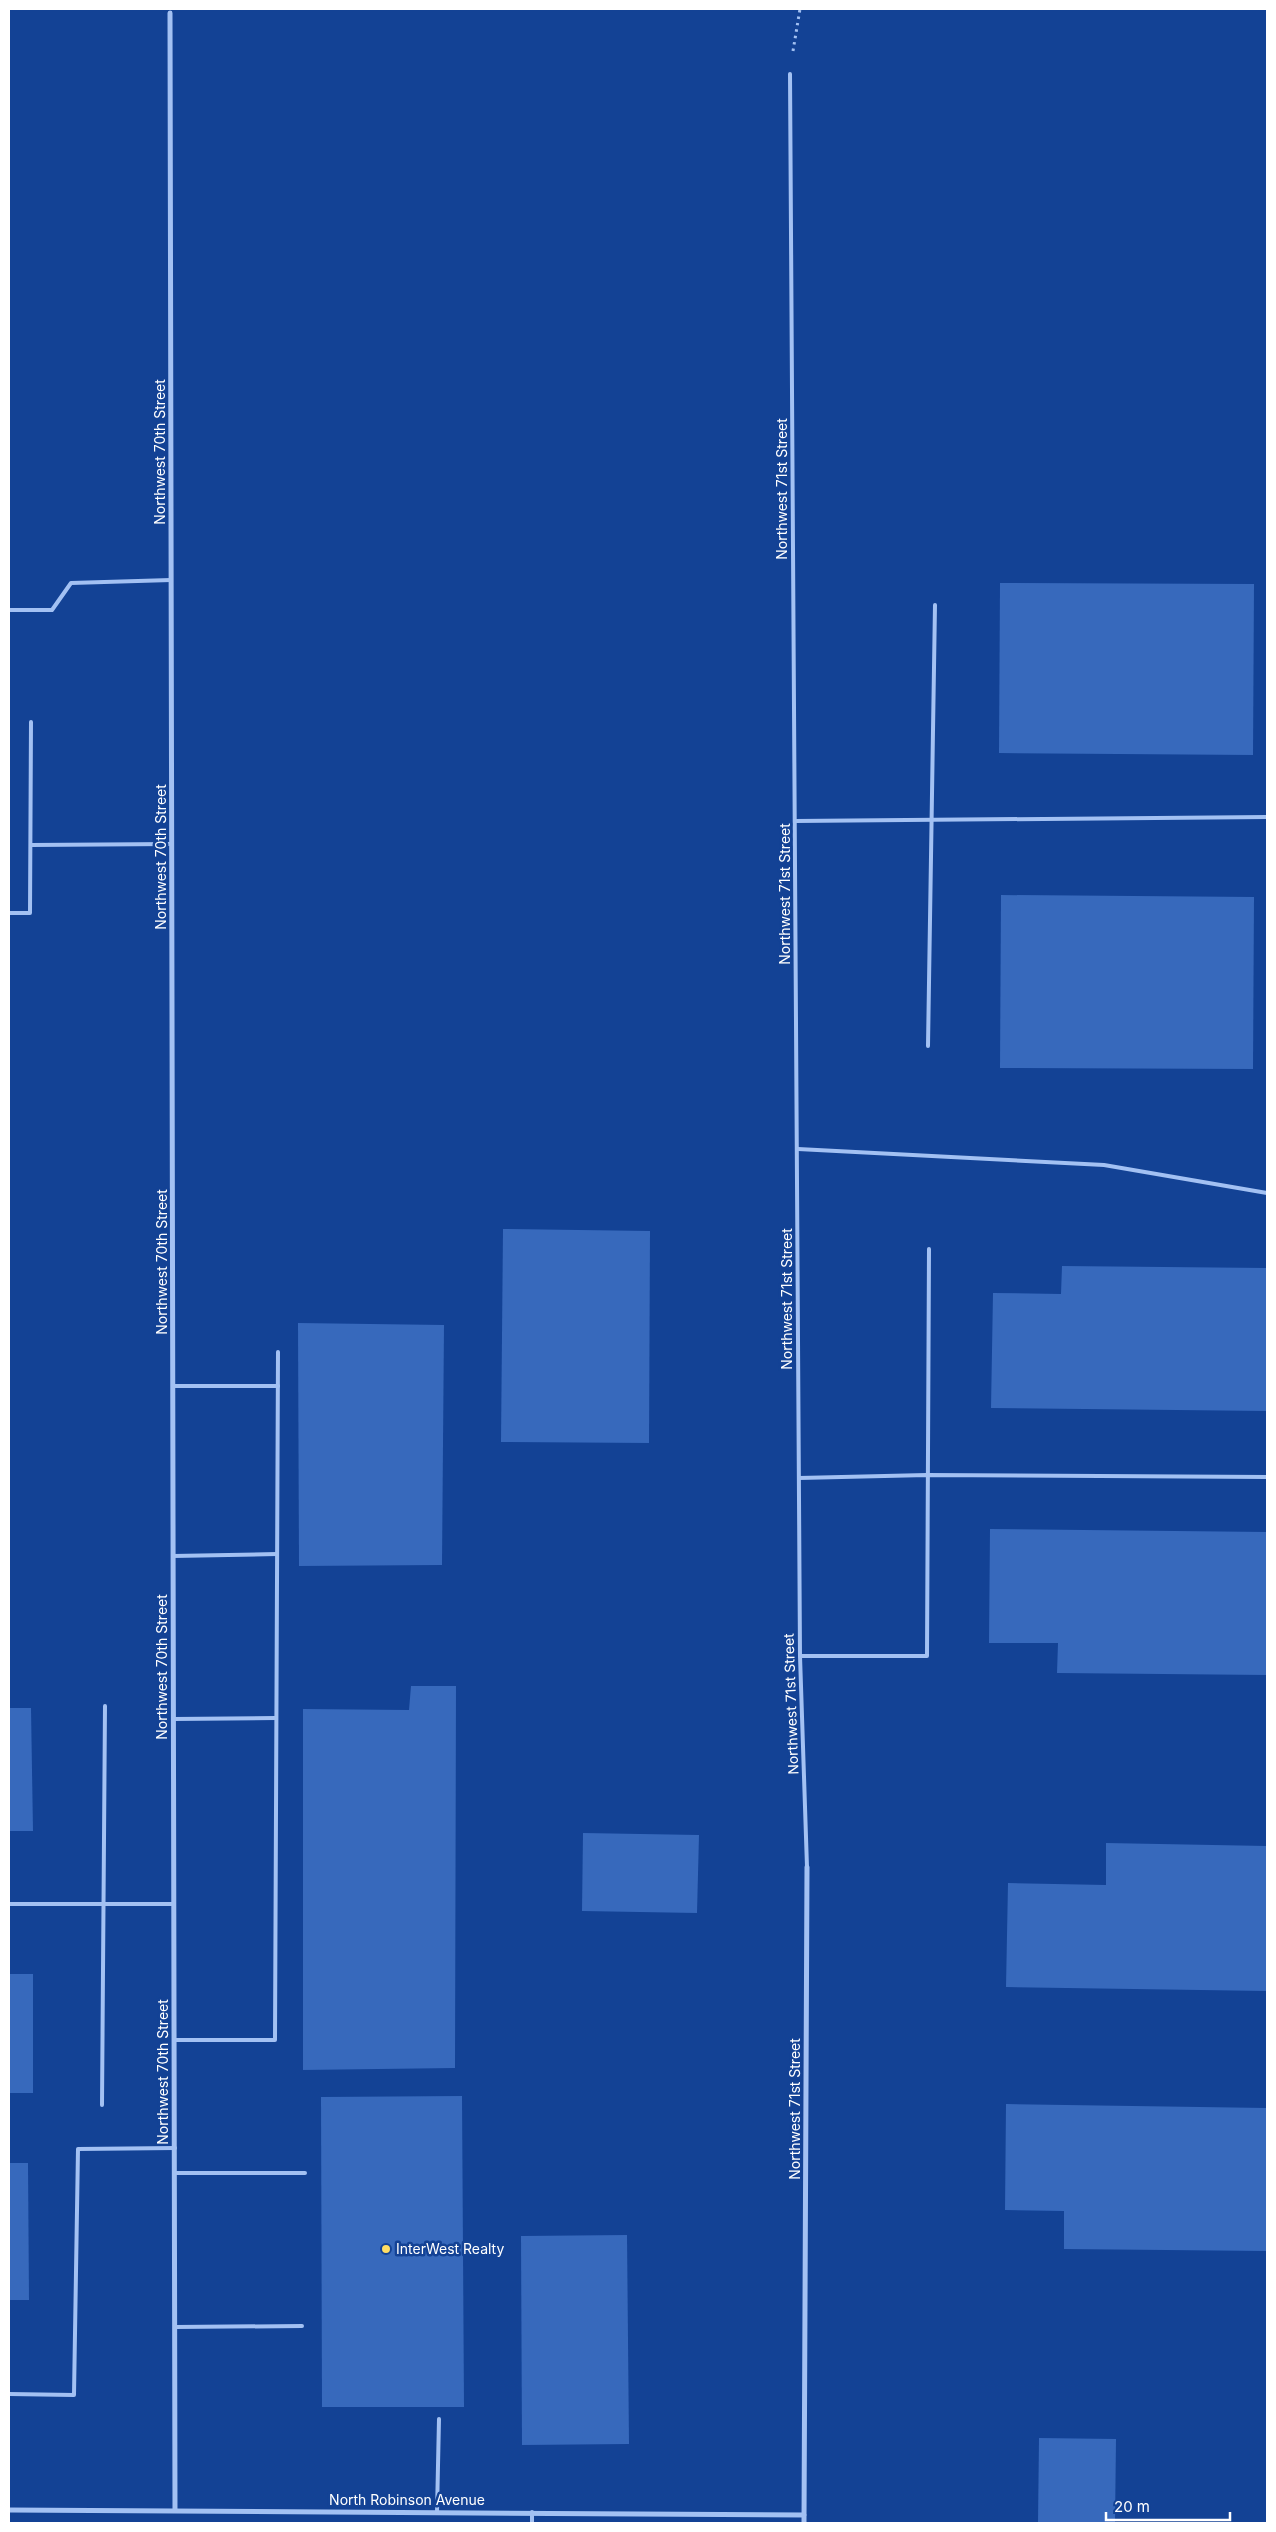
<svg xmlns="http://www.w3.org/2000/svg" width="1276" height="2532" font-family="Inter,sans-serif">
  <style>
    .building { fill: #3769bc }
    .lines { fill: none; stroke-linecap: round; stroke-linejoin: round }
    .path { stroke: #a3c1f3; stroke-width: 3; stroke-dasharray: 2.5 4; stroke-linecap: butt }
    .lane { stroke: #a3c1f3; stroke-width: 4 }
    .street { stroke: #a3c1f3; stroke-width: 5 }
    .poi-dot { fill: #ffde64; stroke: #134295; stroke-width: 2 }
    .labels { text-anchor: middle; stroke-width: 5; stroke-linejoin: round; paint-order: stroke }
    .street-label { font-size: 14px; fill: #fff; stroke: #134295 }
    .poi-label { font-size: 14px; fill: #fff; stroke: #134295; text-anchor: start }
  </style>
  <rect width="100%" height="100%" fill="#134295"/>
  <g class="building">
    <polygon points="1000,583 1254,584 1253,755 999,753"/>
    <polygon points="1001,895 1254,897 1253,1069 1000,1068"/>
    <polygon points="503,1229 650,1231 649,1443 501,1442"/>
    <polygon points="1062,1266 1267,1268 1267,1411 991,1408 993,1293 1061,1294"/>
    <polygon points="298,1323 444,1325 442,1565 299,1566"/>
    <polygon points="990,1529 1267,1532 1267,1675 1057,1673 1058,1643 989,1643"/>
    <polygon points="411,1686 456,1686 455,2068 303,2070 303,1709 409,1710"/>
    <polygon points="9,1708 31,1708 33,1831 9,1831"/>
    <polygon points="583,1833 699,1835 697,1913 582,1911"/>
    <polygon points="1106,1843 1267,1846 1267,1991 1006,1987 1008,1883 1106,1885"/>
    <rect x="9" y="1974" width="24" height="119"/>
    <polygon points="462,2096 464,2407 322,2407 321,2097"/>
    <polygon points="1006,2104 1267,2108 1267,2251 1064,2249 1064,2211 1005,2210"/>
    <polygon points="9,2163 28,2163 29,2300 9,2300"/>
    <polygon points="627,2235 629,2444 522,2445 521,2236"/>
    <polygon points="1039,2438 1116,2439 1115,2523 1038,2523"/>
  </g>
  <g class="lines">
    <polyline class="path" points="793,51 800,9"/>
    <g class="lane">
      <polyline points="790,74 800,1656 807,1867"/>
      <polyline points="9,610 52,610 71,583 171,580"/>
      <polyline points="795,821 1267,817"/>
      <polyline points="31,845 172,844"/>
      <polyline points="9,913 30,913 31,722"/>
      <polyline points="928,1046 935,605"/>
      <polyline points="798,1149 1104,1165 1267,1193"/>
      <polyline points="173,1386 278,1386"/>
      <polyline points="799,1478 927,1475 1267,1477"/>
      <polyline points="173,1556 277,1554"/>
      <polyline points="800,1656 927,1656 929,1249"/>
      <polyline points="174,1719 276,1718"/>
      <polyline points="9,1904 174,1904"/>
      <polyline points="175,2040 275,2040 278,1352"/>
      <polyline points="102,2105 105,1706"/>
      <polyline points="175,2173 305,2173"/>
      <polyline points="175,2327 302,2326"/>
      <polyline points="9,2394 74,2395 78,2149 175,2148"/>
      <polyline points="437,2512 439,2419"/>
      <polyline points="532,2523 532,2512"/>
    </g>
    <g class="street">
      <polyline points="170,13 175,2510"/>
      <polyline points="9,2510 804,2515"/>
      <polyline points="804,2523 807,1867"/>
    </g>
  </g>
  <circle class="poi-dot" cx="386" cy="2249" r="5"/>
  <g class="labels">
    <g class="street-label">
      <text transform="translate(160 452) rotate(-90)" y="5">Northwest 70th Street</text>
      <text transform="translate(782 489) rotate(-90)" y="5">Northwest 71st Street</text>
      <text transform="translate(161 857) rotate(-90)" y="5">Northwest 70th Street</text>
      <text transform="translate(785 894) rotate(-90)" y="5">Northwest 71st Street</text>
      <text transform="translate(162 1262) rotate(-90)" y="5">Northwest 70th Street</text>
      <text transform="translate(787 1299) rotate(-90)" y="5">Northwest 71st Street</text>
      <text transform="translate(162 1667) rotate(-90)" y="5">Northwest 70th Street</text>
      <text transform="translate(791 1704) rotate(-92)" y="5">Northwest 71st Street</text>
      <text transform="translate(163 2072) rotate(-90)" y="5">Northwest 70th Street</text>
      <text transform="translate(795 2109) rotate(-90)" y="5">Northwest 71st Street</text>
      <text x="407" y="2505">North Robinson Avenue</text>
    </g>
    <g class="poi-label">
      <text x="396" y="2254">InterWest Realty</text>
    </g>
  </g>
  <rect width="1276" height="2532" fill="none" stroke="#ffffff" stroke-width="20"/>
  <path d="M1106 2512v8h124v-8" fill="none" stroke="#ffffff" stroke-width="2.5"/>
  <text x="1114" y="2512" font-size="15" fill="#ffffff" stroke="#134295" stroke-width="4" paint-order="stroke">20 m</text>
</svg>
